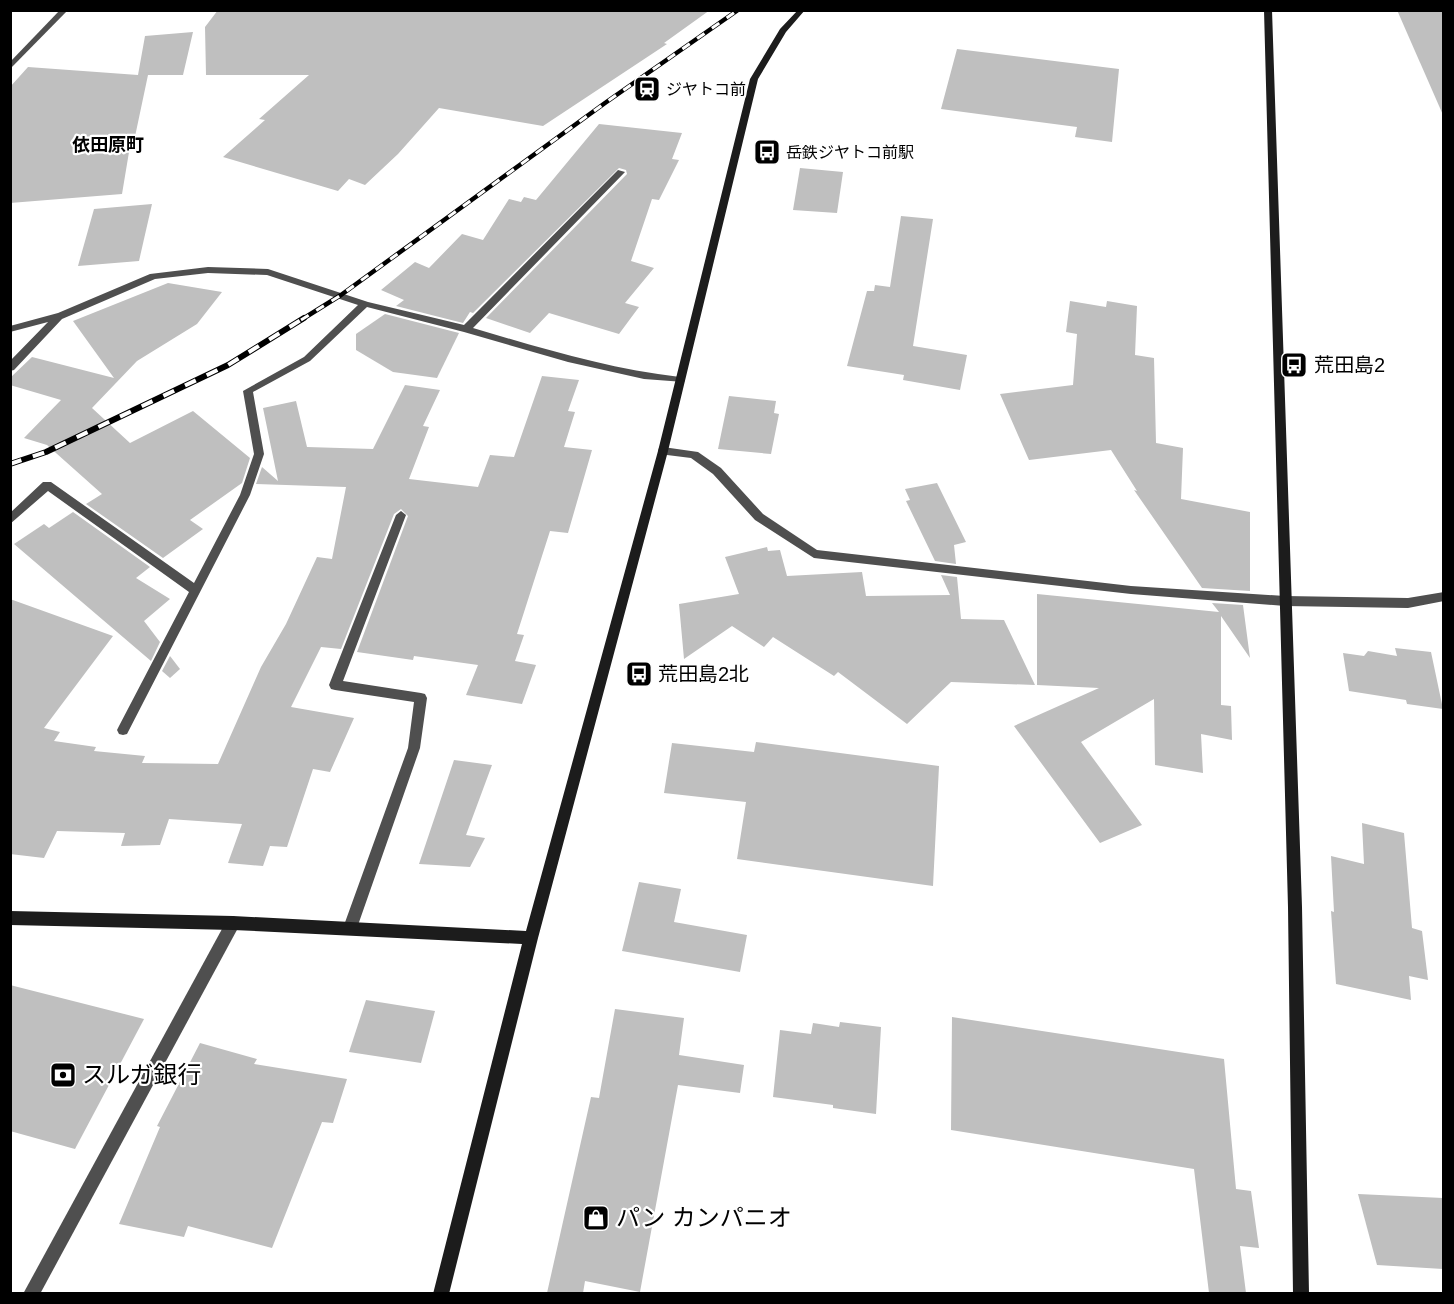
<svg xmlns="http://www.w3.org/2000/svg" width="1454" height="1304" font-family="Helvetica,'Noto Sans JP',sans-serif">
  <style>
    .building { fill: #bfbfbf }
    .lines { fill: none; stroke-linecap: round; stroke-linejoin: round }
    .street { fill: #4f4f4f; fill-rule: evenodd }
    .secondary { fill: #1c1c1c; fill-rule: evenodd }
    .rail-far1-casing { stroke: #000; stroke-width: 4.5 }
    .rail-casing { stroke: #000; stroke-width: 6 }
    .rail-far1 { stroke: #fff; stroke-width: 3; stroke-dasharray: 9; stroke-linecap: butt }
    .rail { stroke: #fff; stroke-width: 4; stroke-dasharray: 12; stroke-linecap: butt }
    .labels { text-anchor: middle; stroke-width: 4.5; stroke-linejoin: round; paint-order: stroke }
    .far-poi-label { font-size: 16px; fill: #000; stroke: #fff; text-anchor: start }
    .far-quarter-label { font-size: 18px; font-weight: bold; fill: #000; stroke: #fff }
    .poi-label { font-size: 20px; fill: #000; stroke: #fff; text-anchor: start }
    .near-poi-label { font-size: 24px; fill: #000; stroke: #fff; text-anchor: start }
  </style>
  <rect width="100%" height="100%" fill="#fff"/>
  <g class="building">
    <polygon points="218,10 710,10 664,43 667,44 543,126 439,108 398,154 365,185 349,179 338,191 223,157 265,120 259,119 309,75 206,75 205,27"/>
    <polygon points="1397,10 1443,12 1443,115"/>
    <polygon points="193,32 183,75 143,75 148,75 133,146 130,146 122,194 10,203 10,87 28,67 138,75 145,36"/>
    <polygon points="957,49 1119,69 1112,142 1075,137 1077,127 941,109"/>
    <polygon points="599,124 682,133 672,159 679,160 659,200 652,199 631,261 654,268 625,303 639,307 619,334 549,313 530,333 486,318 627,174 626,170 619,168 473,313 470,312 463,323 396,306 404,300 381,290 415,262 429,268 462,234 483,240 509,199 521,202 524,197 536,200"/>
    <polygon points="800,168 843,172 837,213 793,210"/>
    <polygon points="152,204 139,261 78,266 94,209"/>
    <polygon points="901,216 933,219 913,346 967,355 960,390 903,380 904,375 847,366 867,291 874,291 875,285 890,287"/>
    <polygon points="168,283 222,292 197,324 137,361 92,408 130,443 193,411 250,458 242,483 190,520 203,529 163,558 86,504 102,494 47,445 24,438 61,400 10,385 10,378 32,357 114,378 73,321"/>
    <polygon points="1070,301 1106,307 1107,301 1137,306 1135,355 1154,358 1156,443 1183,448 1181,499 1250,512 1250,591 1202,588 1134,490 1137,491 1111,450 1029,460 1000,394 1073,385 1077,334 1066,332"/>
    <polygon points="385,314 459,333 437,378 393,372 356,350 356,334"/>
    <polygon points="542,376 579,380 568,411 575,412 564,447 592,450 568,533 550,531 517,634 524,635 515,661 536,665 522,704 466,695 478,665 414,656 413,660 357,652 408,516 401,509 394,514 341,649 321,647 291,707 354,718 330,772 313,769 287,847 270,846 263,866 228,863 242,824 169,819 160,845 121,846 125,833 57,831 44,858 10,854 10,599 113,636 44,728 60,732 54,741 96,747 94,751 145,756 142,763 218,764 261,667 286,624 317,557 332,559 346,487 256,484 262,467 278,481 263,408 296,401 307,447 373,449 405,385 440,390 423,426 429,427 409,479 478,487 490,455 514,457"/>
    <polygon points="729,396 776,401 774,413 779,414 771,454 718,449"/>
    <polygon points="937,483 966,542 954,545 956,564 935,561 906,501 910,500 905,489"/>
    <polygon points="73,512 150,567 136,578 170,599 144,621 160,642 151,661 14,544 44,524 49,528"/>
    <polygon points="767,547 768,551 780,550 787,576 862,572 866,596 950,595 941,575 957,577 961,619 1004,620 1035,685 951,682 907,724 838,672 834,676 773,637 764,647 732,626 684,659 679,604 739,594 725,557"/>
    <polygon points="1037,594 1219,612 1212,603 1243,605 1250,658 1221,616 1221,705 1231,706 1232,740 1201,734 1203,773 1155,765 1154,699 1081,742 1142,825 1100,843 1014,726 1099,688 1037,685"/>
    <polygon points="1395,648 1431,652 1443,709 1407,704 1406,700 1349,691 1343,653 1364,656 1368,651 1397,656"/>
    <polygon points="170,656 180,669 170,678 162,671"/>
    <polygon points="756,742 939,766 933,886 737,859 746,802 664,793 672,743 754,752"/>
    <polygon points="454,760 492,765 466,835 485,838 470,867 419,864"/>
    <polygon points="1362,823 1404,833 1412,928 1422,931 1428,980 1409,976 1411,1000 1336,984 1331,911 1334,912 1331,856 1364,864"/>
    <polygon points="639,882 681,889 674,922 747,935 740,972 622,951"/>
    <polygon points="10,985 144,1019 75,1149 10,1131"/>
    <polygon points="366,1000 435,1011 421,1063 349,1052"/>
    <polygon points="615,1009 684,1018 679,1055 744,1065 740,1093 678,1085 640,1292 585,1281 583,1293 547,1293 591,1097 599,1098"/>
    <polygon points="952,1017 1224,1059 1236,1189 1251,1191 1259,1248 1240,1246 1246,1293 1209,1293 1194,1169 951,1130"/>
    <polygon points="840,1022 881,1027 876,1114 833,1108 833,1105 773,1097 780,1030 811,1034 813,1023 839,1027"/>
    <polygon points="200,1043 257,1059 254,1064 347,1079 333,1123 322,1122 272,1248 188,1226 184,1237 119,1224 160,1127 157,1126"/>
    <polygon points="1358,1194 1443,1198 1443,1269 1377,1265"/>
  </g>
  <g class="lines">
    <g class="street">
      <polygon points="60,10 68,10 10,69 10,62"/>
      <path d="M618 170 625 172 473 328C541 348 609 369 680 377L685 380 684 382 644 379 568 362 464 332 367 307 310 361 253 392 264 454 250 495 127 734 123 735 119 734 117 730 119 726 189 592 48 491 10 524V513L43 482H51L194 583 240 495 254 454 243 391 304 357 358 305 267 275 208 273 155 279 62 319 14 370 10 371V361L48 322 10 332V326L58 313 150 274 208 267 268 269 368 302 464 325Z"/>
      <polygon points="663,447 698,452 721,468 763,514 817,550 1131,586 1285,596 1408,598 1444,592 1444,601 1408,608 1285,606 1131,594 814,558 755,520 713,474 691,458 659,454 658,451 659,448"/>
      <polygon points="401,511 406,515 343,681 421,693 425,694 427,698 420,748 357,928 355,933 350,935 345,933 343,928 408,748 414,702 335,690 331,689 329,685 396,515"/>
      <polygon points="233,916 238,918 240,923 238,928 40,1294 23,1294 228,918"/>
    </g>
    <g class="secondary">
      <polygon points="798,10 805,10 786,32 758,79 668,451 538,938 449,1294 433,1294 522,944 233,930 10,925 10,911 233,916 526,931 658,451 750,79 780,29"/>
      <polygon points="1264,10 1272,10 1302,907 1309,1294 1293,1294 1288,907"/>
    </g>
    <defs>
      <polyline id="rail-far1" points="301,320 341,295 605,103 738,10"/>
      <polyline id="rail" points="10,464 46,452 228,365 304,318"/>
    </defs>
    <use href="#rail-far1" class="rail-far1-casing"/>
    <use href="#rail" class="rail-casing"/>
    <use href="#rail-far1" class="rail-far1"/>
    <use href="#rail" class="rail"/>
  </g>
  <defs>
    <symbol id="station-square" viewBox="-11 -11 22 22"><rect x="-9" y="-9" width="18" height="18" rx="4" fill="#000" stroke="#fff"/><path d="M-3-6H3Q5-6 5-4V2Q5 4 3 4L4.5 6H3L1.5 4h-3L-3 6H-4.5L-3 4Q-5 4-5 2V-4Q-5-6-3-6ZM-3.5-4v3h7v-3ZM-3.5 1v1.5H-2V1ZM2 1v1.5H3.5V1Z" fill="#fff"/></symbol>
    <symbol id="bus-square" viewBox="-11 -11 22 22"><rect x="-9" y="-9" width="18" height="18" rx="4" fill="#000" stroke="#fff"/><path d="M-5-6H5V4H4V6H2V4H-2V6H-4V4H-5ZM-3.5-4V0h7V-4ZM-3.5 1.2v1.5H-2V1.2ZM2 1.2v1.5H3.5V1.2Z" fill="#fff"/></symbol>
    <symbol id="bank-square" viewBox="-11 -11 22 22"><rect x="-9" y="-9" width="18" height="18" rx="4" fill="#000" stroke="#fff"/><path d="M-6-4H6V4H-6ZM0-2.3a2.3 2.3 0 1 0 0 4.6a2.3 2.3 0 1 0 0-4.6Z" fill="#fff"/></symbol>
    <symbol id="shop-square" viewBox="-11 -11 22 22"><rect x="-9" y="-9" width="18" height="18" rx="4" fill="#000" stroke="#fff"/><path d="M-5-2.5h2.3a2.7 3.5 0 0 1 5.4 0H5L5.5 6h-11ZM-1.5-2.5h3a1.5 2.3 0 0 0-3 0Z" fill="#fff"/></symbol>
  </defs>
  <g fill-rule="evenodd">
    <use href="#station-square" x="632" y="74" width="30" height="30"/>
    <use href="#bus-square" x="752" y="137" width="30" height="30"/>
    <use href="#bus-square" x="1279" y="350" width="30" height="30"/>
    <use href="#bus-square" x="624" y="659" width="30" height="30"/>
    <use href="#bank-square" x="48" y="1060" width="30" height="30"/>
    <use href="#shop-square" x="581" y="1203" width="30" height="30"/>
  </g>
  <g class="labels">
    <g class="far-poi-label">
      <text x="666" y="95">ジヤトコ前</text>
      <text x="786" y="158">岳鉄ジヤトコ前駅</text>
    </g>
    <g class="far-quarter-label">
      <text x="108" y="151">依田原町</text>
    </g>
    <g class="poi-label">
      <text x="1314" y="372">荒田島2</text>
      <text x="658" y="681">荒田島2北</text>
    </g>
    <g class="near-poi-label">
      <text x="82" y="1083">スルガ銀行</text>
      <text x="616" y="1226">パン カンパニオ</text>
    </g>
  </g>
  <rect width="1454" height="1304" fill="none" stroke="#000000" stroke-width="24"/>
</svg>
